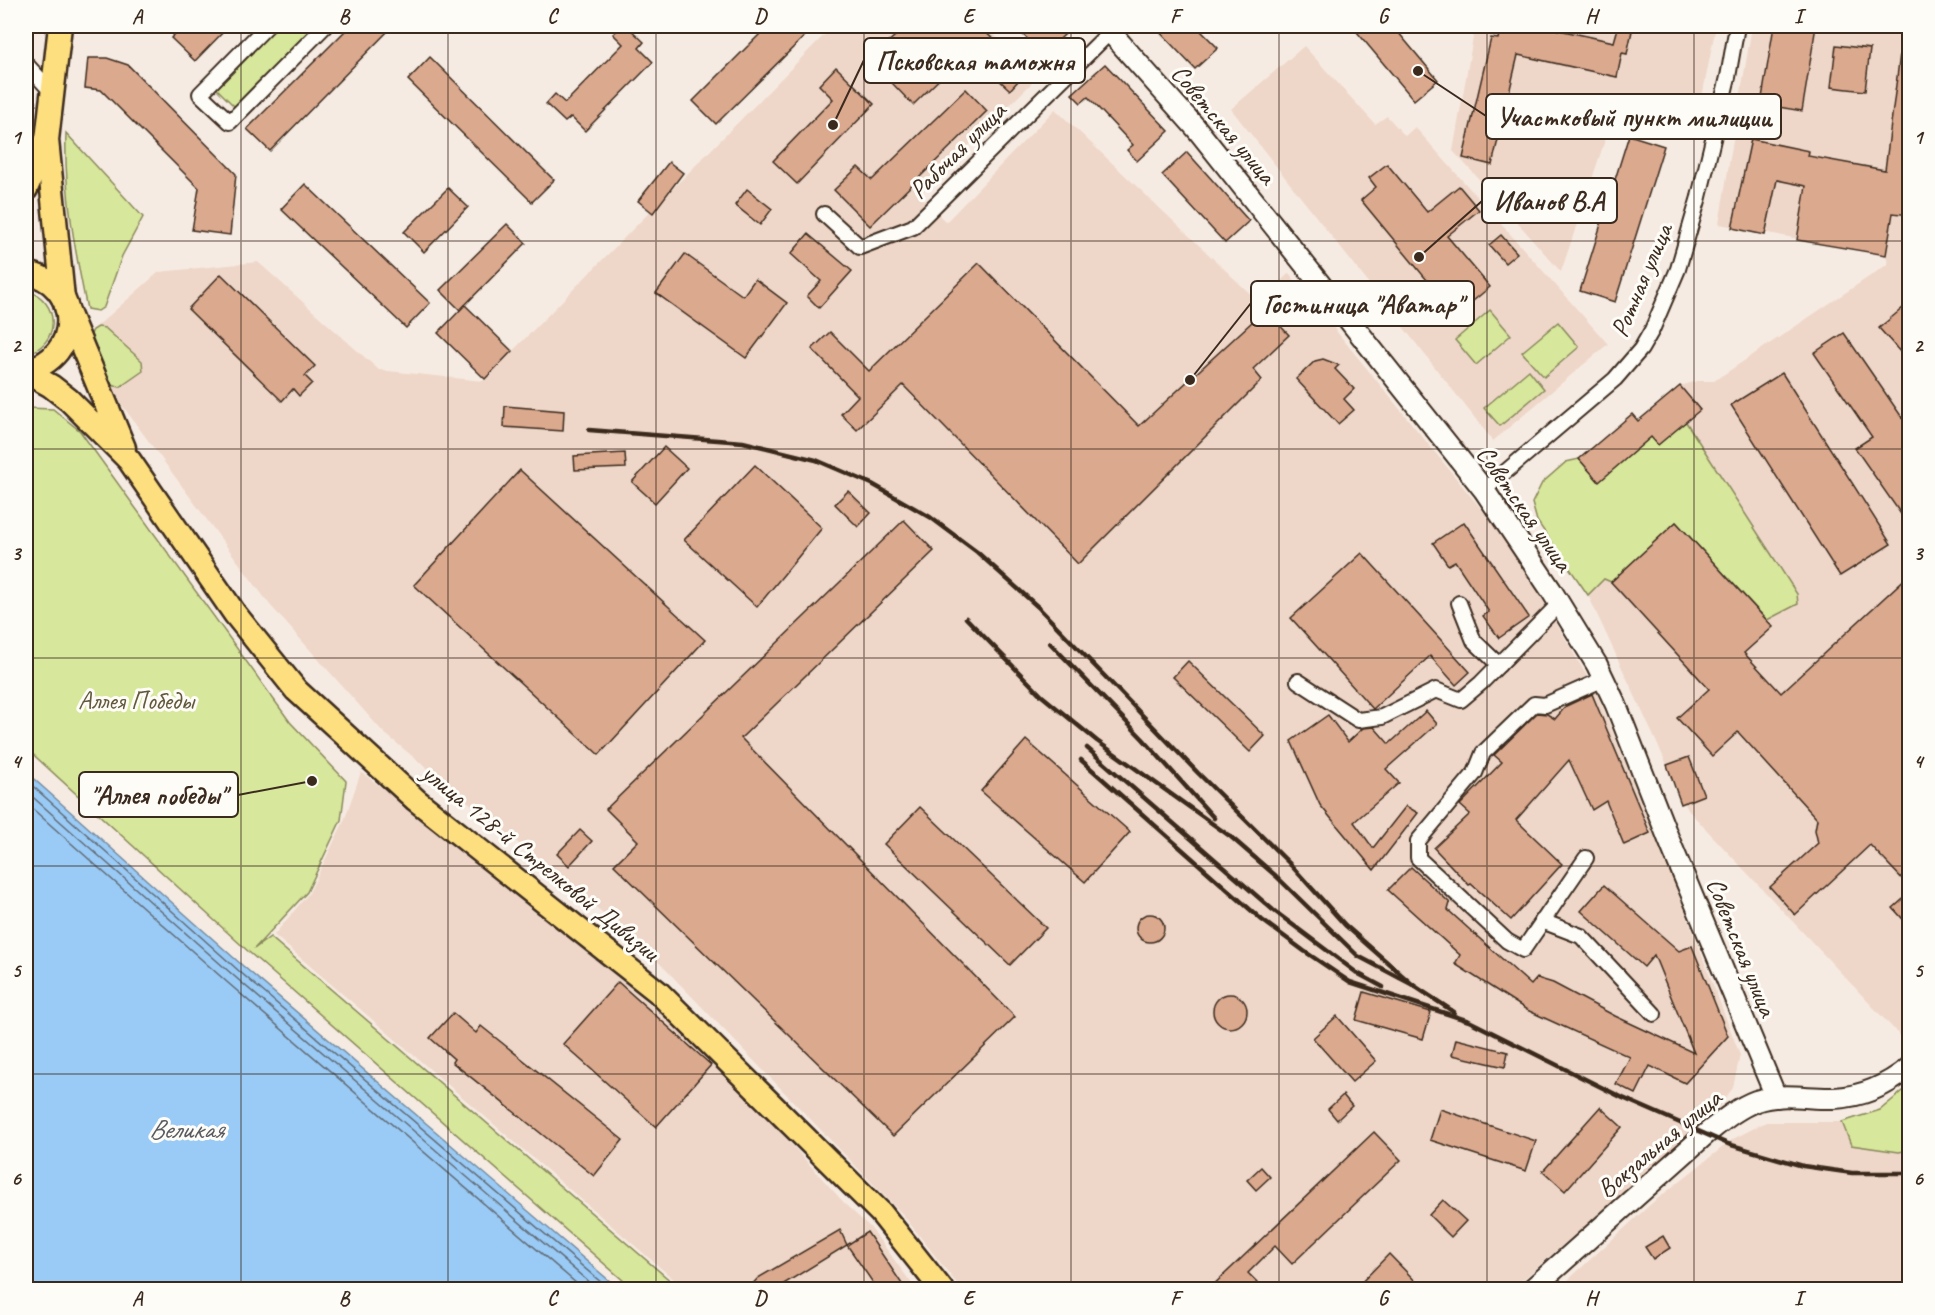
<svg xmlns="http://www.w3.org/2000/svg" width="1935" height="1315" font-family="Caveat,sans-serif">
  <style>
    .built { fill: #eed7c9 }
    .green { fill: #d7e79b; stroke: #89885c; stroke-width: 1.5 }
    .water { fill: #9acbf6; stroke: #748ba0; stroke-width: 1.5 }
    .lines { fill: none; stroke-linecap: round; stroke-linejoin: round }
    .shore { stroke: #616a74; stroke-width: 1.5 }
    .building { fill: #dba98e; stroke: #3b2a1e; stroke-width: 1.5 }
    .street-casing { stroke: #3b2a1e; stroke-width: 18 }
    .secondary-casing { stroke: #3b2a1e; stroke-width: 24 }
    .primary-casing { stroke: #3b2a1e; stroke-width: 27 }
    .street { stroke: #fdfcf7; stroke-width: 14 }
    .secondary { stroke: #fdfcf7; stroke-width: 20 }
    .primary { stroke: #fedf80; stroke-width: 22 }
    .rail { stroke: #3b2a1e; stroke-width: 4.5 }
    .grid { fill: none; stroke: #3b2a1e; stroke-width: 1.5; stroke-opacity: 0.55 }
    .labels { text-anchor: middle; stroke-width: 6; stroke-linejoin: round; paint-order: stroke }
    .street-label { font-size: 26px; fill: #3b2a1e; stroke: #fdfcf7 }
    .park-label { font-size: 26px; fill: #62593d; stroke: #fdfcf7 }
    .water-label { font-size: 27px; font-style: italic; fill: #585a5f; stroke: #fdfcf7 }
    .leader { fill: none; stroke: #3b2a1e; stroke-width: 2 }
    .callout-dot { fill: #3b2a1e; stroke: #fdfcf7; stroke-width: 2 }
    .callout { fill: #fdfcf7; stroke: #3b2a1e; stroke-width: 2 }
    .callout-label { font-size: 27px; text-anchor: middle; font-weight: bold; fill: #3b2a1e }
    .neatline { fill: none; stroke: #3b2a1e; stroke-width: 2 }
    .grid-label { font-size: 20px; text-anchor: middle; font-weight: bold; fill: #3b2a1e }
  </style>
  <rect width="100%" height="100%" fill="#f6ebe2"/>
  <filter id="ink" filterUnits="userSpaceOnUse"><feTurbulence type="fractalNoise" baseFrequency=".0167" numOctaves="2"/><feDisplacementMap in="SourceGraphic" scale="12" xChannelSelector="R" yChannelSelector="G"/><feConvolveMatrix kernelMatrix="1 2 1 2 8 2 1 2 1" color-interpolation-filters="sRGB"/></filter>
  <g filter="url(#ink)">
    <g class="built">
      <polygon points="833,26 985,26 1038,77 919,195 946,222 1055,109 1259,302 1289,273 1513,548 1596,692 1667,864 1740,1055 1733,1088 1711,1117 1512,1289 961,1289 903,1215 642,945 383,732 270,605 110,389 88,334 159,272 258,262 379,370 483,381"/>
      <polygon points="1475,26 1716,26 1695,133 1614,113 1561,272 1510,214 1507,204 1500,202 1453,151"/>
      <polygon points="1752,26 1909,26 1910,1035 1904,1040 1688,810 1588,595 1604,579 1611,581 1676,522 1766,619 1797,594 1686,422 1699,410 1680,386 1697,381 1714,381 1888,264 1886,255 1719,224"/>
      <polygon points="1304,46 1375,124 1387,116 1405,136 1415,127 1608,344 1493,441 1231,109"/>
      <polygon points="361,772 397,799 620,977 733,1080 848,1207 870,1227 916,1289 685,1289 274,935 309,893 344,821"/>
      <polygon points="1766,1122 1842,1122 1851,1145 1899,1152 1909,1150 1909,1289 1557,1290 1652,1203 1733,1139"/>
    </g>
    <g class="green">
      <polygon points="277,26 315,26 235,107 216,88"/>
      <path d="M66 133 143 217 122 256 104 307 98 311 87 309C75 251 64 193 66 133Z"/>
      <path d="M26 290C61 300 61 345 26 354Z"/>
      <polygon points="1490,310 1511,335 1476,365 1455,340"/>
      <polygon points="1558,322 1579,347 1544,377 1522,352"/>
      <polygon points="98,327 105,328 142,361 143,371 120,387 110,385 90,336 93,330"/>
      <polygon points="1529,370 1544,389 1500,426 1484,408"/>
      <polygon points="26,408 53,409 80,431 290,722 346,781 341,820 307,892 254,949 270,937 680,1289 633,1289 250,953 26,748"/>
      <polygon points="1686,422 1797,594 1798,604 1767,620 1676,522 1611,582 1604,579 1588,595 1537,521 1532,503 1542,483 1566,462 1579,459 1599,481 1651,437"/>
      <polygon points="1909,1086 1909,1150 1899,1152 1851,1145 1842,1122 1880,1110"/>
    </g>
    <polygon class="water" points="26,772 243,966 619,1289 26,1289"/>
    <g class="lines">
      <g class="shore">
        <polyline points="26,780 239,971 610,1290"/>
        <polyline points="26,791 234,976 598,1290"/>
        <polyline points="26,803 228,983 584,1290"/>
      </g>
    </g>
    <g class="building">
      <polygon points="183,26 229,26 195,61 171,38"/>
      <polygon points="350,26 393,26 270,151 247,129"/>
      <polygon points="622,26 627,26 644,42 639,48 653,62 585,131 571,117 565,122 546,104 555,94 565,103 623,44 613,34"/>
      <polygon points="768,26 815,26 716,124 693,101"/>
      <polygon points="906,26 979,26 1027,71 1010,90 968,51 913,105 892,83 895,81 872,57"/>
      <polygon points="1014,26 1073,26 1044,55"/>
      <polygon points="1154,26 1196,26 1218,48 1195,69"/>
      <polygon points="1352,26 1393,26 1438,80 1414,100"/>
      <polygon points="1501,26 1541,26 1614,42 1618,28 1632,31 1627,54 1622,53 1617,77 1518,55 1492,165 1463,158 1491,38 1498,39"/>
      <polygon points="1774,26 1816,26 1802,111 1761,104"/>
      <polygon points="1836,45 1870,49 1865,91 1831,87"/>
      <polygon points="1901,46 1910,46 1910,215 1893,213 1886,255 1797,240 1806,186 1777,180 1765,235 1732,228 1751,139 1809,151 1808,156 1885,170"/>
      <polygon points="430,57 554,180 532,202 408,80"/>
      <polygon points="88,58 107,58 128,65 236,174 230,235 192,230 199,188 101,90 85,88"/>
      <polygon points="1105,64 1169,131 1137,161 1127,150 1133,145 1088,97 1081,103 1072,94"/>
      <polygon points="836,67 874,104 797,184 773,161 833,99 819,85"/>
      <polygon points="966,89 987,111 870,226 834,190 858,167 872,180"/>
      <polygon points="1629,135 1664,146 1615,302 1580,291"/>
      <polygon points="1187,152 1249,221 1225,243 1162,175"/>
      <polygon points="669,162 683,173 653,213 638,201"/>
      <polygon points="1387,164 1427,212 1459,186 1479,210 1447,236 1490,287 1473,301 1467,294 1450,308 1361,200 1376,187 1369,178"/>
      <polygon points="305,184 430,303 406,328 281,209"/>
      <polygon points="448,188 468,207 424,252 404,232"/>
      <polygon points="747,189 772,209 760,225 735,205"/>
      <polygon points="507,224 526,243 460,310 440,290"/>
      <polygon points="808,234 852,271 819,308 807,296 821,281 791,254"/>
      <polygon points="1501,235 1517,253 1505,263 1489,245"/>
      <polygon points="685,254 743,296 755,279 787,303 746,358 656,293"/>
      <polygon points="979,263 1139,426 1265,310 1289,335 1253,369 1262,380 1078,564 903,385 857,430 841,414 858,396 812,349 830,332 869,371"/>
      <polygon points="221,274 315,366 305,376 312,383 299,396 293,389 282,401 188,309"/>
      <polygon points="1910,302 1910,363 1879,328"/>
      <polygon points="465,305 512,351 485,379 438,333"/>
      <polygon points="1844,333 1910,429 1910,527 1855,448 1872,437 1814,353"/>
      <polygon points="1323,359 1339,365 1335,369 1354,389 1344,399 1354,410 1338,424 1296,379 1315,361"/>
      <polygon points="1782,373 1891,544 1840,576 1731,405"/>
      <polygon points="1680,386 1700,410 1658,445 1651,437 1599,482 1579,459 1632,414 1638,421"/>
      <polygon points="505,406 564,411 563,431 504,427"/>
      <polygon points="664,447 687,468 655,503 632,482"/>
      <polygon points="625,453 626,468 575,470 574,456"/>
      <polygon points="755,465 822,528 757,607 684,540"/>
      <polygon points="520,470 705,640 599,755 414,585"/>
      <polygon points="848,491 871,513 858,527 835,504"/>
      <polygon points="904,520 934,551 741,738 1015,1017 893,1136 614,865 638,841 606,809"/>
      <polygon points="1464,522 1529,617 1499,638 1483,616 1489,612 1455,561 1448,565 1433,543"/>
      <polygon points="1676,522 1773,627 1744,653 1781,693 1910,574 1910,887 1870,845 1795,915 1770,887 1818,843 1815,830 1817,819 1738,732 1712,756 1677,718 1709,689 1611,582"/>
      <polygon points="1362,553 1470,672 1456,685 1430,656 1373,709 1291,618"/>
      <polygon points="1188,661 1265,736 1250,752 1173,677"/>
      <polygon points="1592,694 1650,833 1624,845 1606,801 1592,810 1569,760 1516,820 1562,864 1511,920 1471,884 1469,885 1434,848 1470,814 1460,805 1502,762 1494,755 1537,713 1547,714 1555,719 1566,706"/>
      <polygon points="1426,711 1437,724 1386,769 1399,783 1354,822 1373,848 1406,806 1418,813 1374,870 1320,805 1291,741 1328,715 1348,742 1363,728 1374,727 1389,744"/>
      <polygon points="1026,740 1130,832 1085,882 981,791"/>
      <polygon points="1689,757 1704,795 1681,804 1667,765"/>
      <polygon points="920,807 1046,928 1010,965 884,844"/>
      <polygon points="580,830 592,841 569,866 557,854"/>
      <polygon points="1411,867 1450,903 1448,910 1531,985 1537,978 1553,983 1615,1016 1694,1053 1654,955 1644,967 1581,911 1604,885 1679,951 1692,946 1728,1036 1685,1083 1650,1066 1636,1094 1616,1084 1630,1057 1527,1010 1455,964 1460,955 1388,890"/>
      <polygon points="1910,893 1910,927 1893,908"/>
      <circle cx="1150" cy="928" r="14"/>
      <polygon points="618,982 711,1065 656,1127 563,1044"/>
      <polygon points="1364,992 1431,1012 1423,1039 1356,1020"/>
      <circle cx="1230" cy="1011" r="17"/>
      <polygon points="453,1013 476,1033 481,1026 623,1140 594,1176 452,1062 454,1059 430,1038"/>
      <polygon points="1337,1016 1376,1061 1352,1082 1313,1038"/>
      <polygon points="1456,1039 1508,1052 1505,1067 1452,1055"/>
      <polygon points="1343,1095 1352,1106 1337,1120 1328,1109"/>
      <polygon points="1600,1107 1622,1127 1565,1191 1543,1171"/>
      <polygon points="1440,1109 1536,1141 1526,1171 1430,1140"/>
      <polygon points="1374,1132 1401,1160 1292,1264 1275,1246 1248,1273 1265,1290 1208,1290"/>
      <polygon points="1261,1167 1270,1177 1256,1190 1247,1180"/>
      <polygon points="1443,1200 1466,1221 1451,1237 1429,1215"/>
      <polygon points="840,1230 847,1245 774,1290 747,1290 758,1278"/>
      <polygon points="867,1232 906,1290 878,1290 847,1245"/>
      <polygon points="1663,1236 1670,1248 1653,1259 1645,1247"/>
      <polygon points="1389,1254 1424,1290 1354,1290"/>
    </g>
    <g class="lines">
      <defs>
        <g id="street">
          <polyline points="267,26 200,94 230,122 325,26"/>
          <polyline points="26,64 52,92"/>
          <polyline points="824,214 860,247 913,227 1115,27"/>
          <polyline points="1484,490 1615,379 1641,349 1652,330 1678,269 1699,197 1728,77 1737,26"/>
          <polyline points="1459,603 1474,641 1499,665"/>
          <polyline points="1298,681 1358,720 1382,717 1436,690 1461,700 1481,683 1559,604"/>
          <polyline points="1586,858 1523,950 1507,941 1418,858 1418,841 1475,773 1483,753 1534,704 1545,705 1604,679"/>
          <polyline points="1542,921 1581,936 1654,1014"/>
        </g>
        <g id="secondary">
          <polyline points="1105,26 1196,128 1484,490 1551,590 1597,665 1616,705 1669,840 1776,1097"/>
          <path d="M1531 1290 1706 1134C1721 1122 1737 1108 1756 1101 1781 1092 1808 1099 1834 1098 1862 1097 1888 1085 1910 1067"/>
        </g>
        <g id="primary">
          <polyline points="60,26 47,140 63,298"/>
          <polyline points="26,189 46,141"/>
          <path d="M26 273C83 282 82 359 26 370"/>
          <polyline points="66,307 124,448"/>
          <polyline points="26,372 51,386 69,400 129,460 235,614 296,690 416,800 658,992 881,1213 942,1290"/>
        </g>
      </defs>
      <use href="#street" class="street-casing"/>
      <use href="#secondary" class="secondary-casing"/>
      <use href="#primary" class="primary-casing"/>
      <use href="#street" class="street"/>
      <use href="#secondary" class="secondary"/>
      <use href="#primary" class="primary"/>
      <g class="rail">
        <polyline points="589,430 743,442 816,460 872,484 930,517 977,552 1038,607 1198,773 1289,863 1345,925 1413,985"/>
        <polyline points="966,618 1042,696 1097,741 1231,837 1276,876 1358,956 1413,985 1454,1012"/>
        <polyline points="1050,643 1143,739 1214,818"/>
        <polyline points="1087,748 1273,910 1357,973 1383,987"/>
        <polyline points="1081,760 1262,920 1304,951 1350,982 1469,1021 1623,1098 1728,1144 1803,1166 1852,1173 1910,1173"/>
      </g>
    </g>
  </g>
  <path class="grid" d="M241 26V1290M448 26V1290M656 26V1290M864 26V1290M1071 26V1290M1279 26V1290M1487 26V1290M1694 26V1290M26 241H1910M26 449H1910M26 658H1910M26 866H1910M26 1074H1910"/>
  <g class="labels">
    <g class="street-label">
      <text transform="translate(1224 124) rotate(50)" y="9">Советская улица</text>
      <text transform="translate(957 150) rotate(-45)" y="9">Рабочая улица</text>
      <text transform="translate(1641 280) rotate(-67)" y="9">Ротная улица</text>
      <text transform="translate(1525 508) rotate(55)" y="9">Советская улица</text>
      <text transform="translate(541 862) rotate(39)" y="9">улица 128-й Стрелковой Дивизии</text>
      <text transform="translate(1742 947) rotate(68)" y="9">Советская улица</text>
      <text transform="translate(1659 1143) rotate(-40)" y="9">Вокзальная улица</text>
    </g>
    <g class="park-label">
      <text x="136" y="709">Аллея Победы</text>
    </g>
    <g class="water-label">
      <text x="186" y="1138">Великая</text>
    </g>
  </g>
  <path class="leader" d="M833 125L864 60M1418 71L1486 116M1419 257L1482 201M1190 380L1251 303M312 781L238 795"/>
  <g class="callout-dot">
    <circle cx="833" cy="125" r="6"/>
    <circle cx="1418" cy="71" r="6"/>
    <circle cx="1419" cy="257" r="6"/>
    <circle cx="1190" cy="380" r="6"/>
    <circle cx="312" cy="781" r="6"/>
  </g>
  <g class="callout">
    <rect x="864" y="38" width="221" height="45" rx="6"/>
    <rect x="1486" y="94" width="295" height="45" rx="6"/>
    <rect x="1482" y="178" width="135" height="45" rx="6"/>
    <rect x="1251" y="281" width="223" height="45" rx="6"/>
    <rect x="79" y="772" width="159" height="45" rx="6"/>
  </g>
  <g class="callout-label">
    <text x="975" y="70">Псковская таможня</text>
    <text x="1634" y="126">Участковый пункт милиции</text>
    <text x="1549" y="210">Иванов В.А</text>
    <text x="1363" y="313">Гостиница "Аватар"</text>
    <text x="158" y="804">"Аллея победы"</text>
  </g>
  <rect width="1935" height="1315" fill="none" stroke="#fdfcf7" stroke-width="66"/>
  <rect x="33" y="33" width="1869" height="1249" class="neatline"/>
  <g class="grid-label">
    <text x="137" y="23">A</text>
    <text x="344" y="23">B</text>
    <text x="552" y="23">C</text>
    <text x="760" y="23">D</text>
    <text x="968" y="23">E</text>
    <text x="1175" y="23">F</text>
    <text x="1383" y="23">G</text>
    <text x="1591" y="23">H</text>
    <text x="1798" y="23">I</text>
    <text x="16" y="144">1</text>
    <text x="1918" y="144">1</text>
    <text x="16" y="352">2</text>
    <text x="1918" y="352">2</text>
    <text x="16" y="560">3</text>
    <text x="1918" y="560">3</text>
    <text x="16" y="768">4</text>
    <text x="1918" y="768">4</text>
    <text x="16" y="977">5</text>
    <text x="1918" y="977">5</text>
    <text x="16" y="1185">6</text>
    <text x="1918" y="1185">6</text>
    <text x="137" y="1305">A</text>
    <text x="344" y="1305">B</text>
    <text x="552" y="1305">C</text>
    <text x="760" y="1305">D</text>
    <text x="968" y="1305">E</text>
    <text x="1175" y="1305">F</text>
    <text x="1383" y="1305">G</text>
    <text x="1591" y="1305">H</text>
    <text x="1798" y="1305">I</text>
  </g>
</svg>
